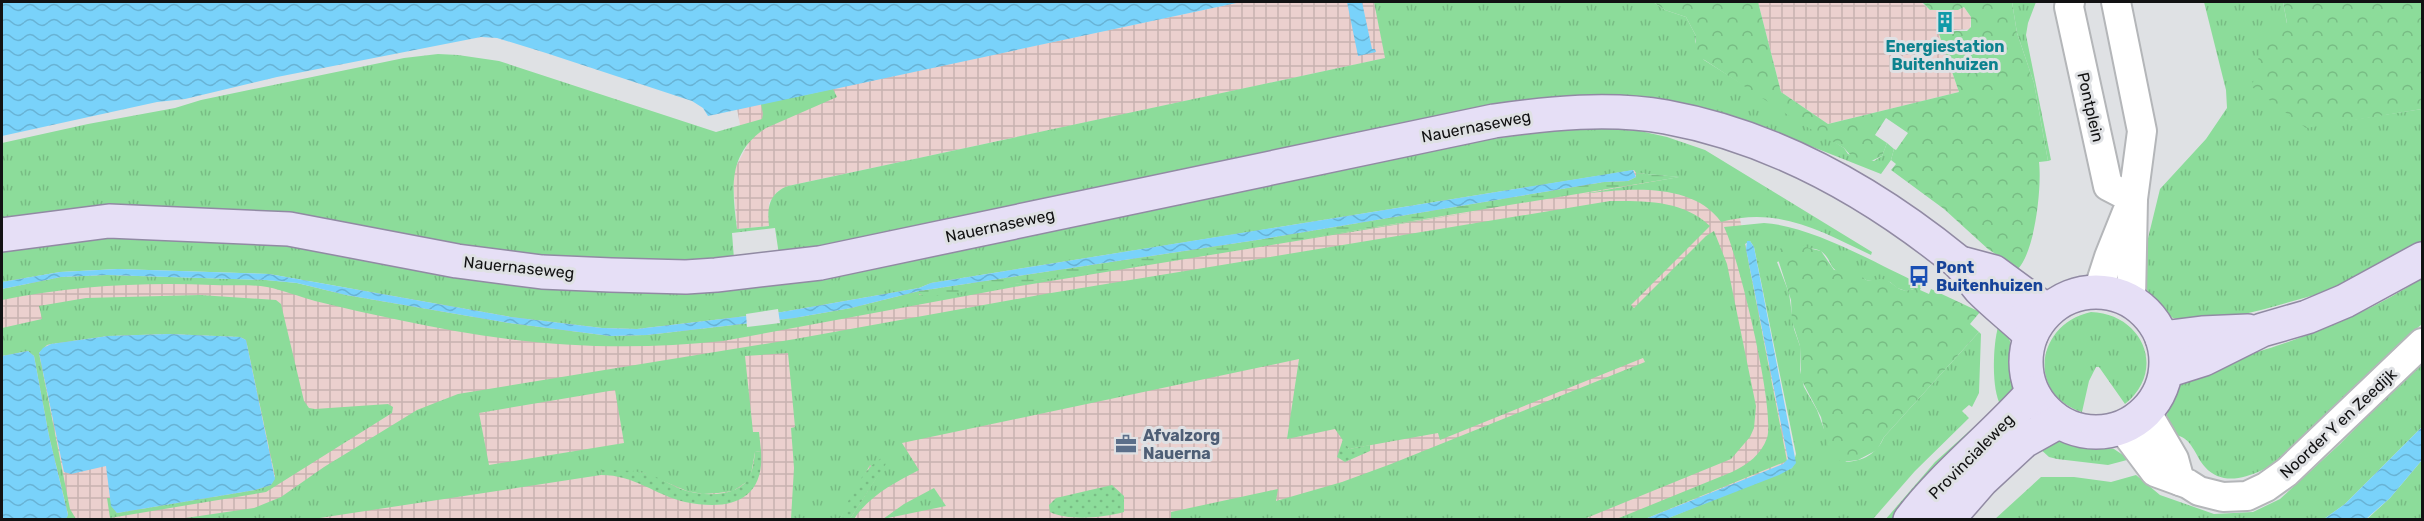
<svg xmlns="http://www.w3.org/2000/svg" width="2424" height="521" font-family="Rubik,sans-serif">
  <style>
    .industrial { fill: url(#industrial-grid) }
    .grass { fill: url(#grass-tufts); fill-rule: evenodd }
    .forest { fill: url(#forest-crowns) }
    .wetland { fill: url(#wetland-marsh) }
    .garden { fill: url(#garden-dots) }
    .water { fill: url(#water-waves) }
    .pier { fill: #dfe1e4 }
    .lines { fill: none; stroke-linecap: round; stroke-linejoin: round }
    .minor-casing { stroke: #b4b6b9; stroke-width: 32 }
    .major-casing { stroke: #918aa3; stroke-width: 36 }
    .minor { stroke: #fff; stroke-width: 28 }
    .major { stroke: #e6dff6; stroke-width: 33 }
    .labels { text-anchor: middle; stroke-width: 6; stroke-linejoin: round; paint-order: stroke }
    .culture-label { font-size: 16px; font-weight: bold; fill: #0d838f; stroke: #dfe1e4 }
    .street-label { font-size: 16px; fill: #121213; stroke: #dfe1e4 }
    .transit-label { font-size: 16px; font-weight: bold; fill: #164399; stroke: #dfe1e4; text-anchor: start }
    .service-label { font-size: 16px; font-weight: bold; fill: #4e5e75; stroke: #dfe1e4; text-anchor: start }
  </style>
  <defs>
    <pattern id="industrial-grid" width="8" height="8" patternUnits="userSpaceOnUse" patternTransform="scale(1.5)"><rect width="8" height="8" fill="#ebd0ce"/><path d="M0 4h8M4 0v8" fill="none" stroke="#c8b2b0"/></pattern>
    <pattern id="grass-tufts" width="24" height="20" patternUnits="userSpaceOnUse" patternTransform="scale(1.5)"><rect width="24" height="20" fill="#8cdc9a"/><path d="M3 7l-1-3M5 7V3M7 7l1-3M15 17l-1-3M17 17v-4M19 17l1-3" fill="none" stroke="#78bc84"/></pattern>
    <pattern id="forest-crowns" width="20" height="18" patternUnits="userSpaceOnUse" patternTransform="scale(1.5)"><rect width="20" height="18" fill="#8cdc9a"/><path d="M2 6a3 3 0 1 1 6 0M12 15a3 3 0 1 1 6 0" fill="none" stroke="#78bc84"/></pattern>
    <pattern id="wetland-marsh" width="20" height="14" patternUnits="userSpaceOnUse" patternTransform="scale(1.5)"><rect width="20" height="14" fill="#8cdc9a"/><path d="M1 5h8M5 5V1M11 12h8M15 12V8" fill="none" stroke="#78bc84"/></pattern>
    <pattern id="garden-dots" width="8" height="8" patternUnits="userSpaceOnUse" patternTransform="scale(1.5)"><rect width="8" height="8" fill="#8cdc9a"/><path d="M2 2h.1M6 6h.1" fill="none" stroke="#78bc84" stroke-width="1.8" stroke-linecap="round"/></pattern>
    <pattern id="water-waves" width="16" height="10" patternUnits="userSpaceOnUse" patternTransform="scale(1.5)"><rect width="16" height="10" fill="#79d2fa"/><path d="M0 5q4-4 8 0t8 0" fill="none" stroke="#68b3d5"/></pattern>
  </defs>
  <rect width="100%" height="100%" fill="#dfe1e4"/>
  <g class="industrial">
    <polygon points="1241,2 1374,2 1386,58 788,186 778,191 769,203 769,226 737,229 733,180 734,170 748,144 742,135 737,109"/>
    <polygon points="1758,2 1921,2 1930,10 1958,10 1964,7 1971,17 1970,29 1938,31 1959,92 1828,124 1781,92"/>
    <polygon points="1633,170 1732,208 1740,219 1792,468 1666,520 2,520 2,282 60,272 782,312 931,283"/>
  </g>
  <g class="grass">
    <path d="M1374 2H1653L1665 10 1686 17 1696 36 1695 42 1704 60 1844 148 1848 154 1874 161 1882 156 1887 143 1894 149 1891 160 1881 174 1785 136 1686 107 997 212 779 255 775 228 732 233 734 259 651 263 2 222V143L88 124 175 108 201 100 404 58 438 54 458 55 499 61 716 132 762 119 763 114 761 104 833 89 837 97 766 128C727 154 732 188 737 229L769 226C767 208 769 193 788 186L1385 58Z"/>
    <polygon points="2012,2 2036,2 2028,23 2026,35 2051,160 2048,161 2034,83 2017,33"/>
    <polygon points="2204,2 2283,2 2306,127 2422,109 2422,242 2343,287 2265,309 2228,318 2187,321 2173,318 2159,308 2150,297 2144,282 2141,267 2160,189 2206,139 2227,108 2226,90"/>
    <path d="M1578 127 1640 131 1667 137 1705 150 1872 252 1871 255C1821 231 1778 206 1721 222 1692 181 1625 189 1583 194L1679 177 1636 173 1634 170 931 283 919 288 782 312 637 329 602 328 511 317 269 274 118 269 60 272 2 282V250L98 239 157 237 284 243 609 291 1478 141Z"/>
    <path d="M1610 201C1645 201 1683 200 1710 226L1631 305 1634 308 1706 236 1714 231 1727 264 1756 406 1754 428 1750 437 1731 459 1584 519H1171V512L1278 489 1276 501 1342 482 1391 464 1645 362 1643 358 1440 440 1438 433 1349 449 1335 429 1287 439 1299 359 902 443 919 470C894 483 869 496 854 519H850L880 472 870 465 840 519H791L794 468 791 428 795 427 788 353 745 356 753 432H759L761 451 755 452 751 474 748 481 733 491 718 493 703 494 687 491 644 473 602 470 601 475 313 519 172 520 254 508 281 497 324 467 417 410 458 394 795 339 1045 294ZM615 390 624 443 489 465 479 413Z"/>
    <path d="M1486 210 1020 286 723 341C609 353 510 344 399 320 371 314 343 308 315 301 300 297 283 290 267 287 250 284 231 286 213 285 142 282 72 286 2 300V289L61 277 107 275 266 280 297 283 346 295 509 323 610 336 647 335 794 318 851 308 919 291V295L1020 283Z"/>
    <path d="M1764 223C1812 226 1873 262 1918 283L1914 289 1906 291 1897 288 1890 282 1866 280 1851 271H1837C1830 267 1831 262 1826 256 1814 239 1791 256 1777 262L1789 293 1794 329 1800 346V370L1804 387 1817 410 1824 429 1846 462C1863 461 1877 454 1884 437L1979 332 1981 334 1979 393 1972 407 1969 405 1962 411 1969 418 1915 471 1873 519H1666L1792 468 1796 454 1754 247 1750 241 1745 244 1746 249 1787 461 1645 519 1614 520 1732 472C1748 464 1761 455 1767 438 1776 411 1738 254 1724 227Z"/>
    <path d="M2422 278V324L2400 343 2289 454C2267 469 2228 493 2205 467 2195 456 2192 437 2175 435L2166 420C2169 404 2174 386 2188 376 2209 362 2251 355 2276 346 2328 329 2376 308 2422 278Z"/>
    <polygon points="200,295 276,300 281,304 304,401 309,408 315,409 388,404 393,407 392,413 266,492 110,518 107,498 110,498 112,506 117,513 255,490 271,485 275,476 246,340 240,337 169,334 108,336 51,344 47,345 39,353 70,509 76,519 66,519 68,514 49,436 34,356 28,351 2,356 2,328 42,319 39,306 86,298"/>
    <path d="M2091 312C2143 314 2167 370 2125 404L2099 367H2096L2089 381 2082 412C2026 394 2036 324 2091 312Z"/>
    <path d="M2005 326 2013 351 2014 391 2001 406C1991 390 1993 345 1998 327Z"/>
    <polygon points="2422,360 2422,427 2345,504 2324,519 1994,520 2041,477 2074,477 2111,482 2136,475 2160,495 2214,514 2253,512 2280,499 2340,444"/>
    <polygon points="1986,416 1991,416 1897,519 1885,520 1935,462"/>
    <polygon points="2055,441 2114,449 2126,457 2127,460 2108,465 2057,459 2049,457 2038,447"/>
    <polygon points="2422,460 2422,519 2366,520 2390,498"/>
    <polygon points="934,488 946,506 883,519 904,504"/>
  </g>
  <g class="forest">
    <path d="M1653 2H1758L1781 92 1828 124 1959 92 1938 31H1967L1971 27V17L1964 7 1958 10H1930L1923 3 2012 2 2017 33 2034 83 2048 161 2039 162C2042 187 2035 251 2018 269L1988 249 1944 209 1891 170 1896 164 1891 160 1894 149 1896 150 1908 133 1886 118 1875 135 1887 143 1882 156 1869 162 1854 159 1844 148 1800 123 1700 57 1695 47 1696 36 1686 17 1665 10Z"/>
    <polygon points="2283,2 2422,2 2422,109 2306,128 2252,87 2264,34 2287,23"/>
    <path d="M1796 242 1808 248 1821 251 1834 270 1855 271 1866 280C1872 281 1876 279 1881 279 1895 280 1896 295 1914 289L1918 283 1922 285 1920 290 1929 294 1931 289 1980 312 1970 324 1979 332 1884 437 1877 450 1858 460 1842 462 1832 456 1829 451 1821 417 1801 379 1800 346 1792 321 1791 300 1777 256C1780 246 1785 243 1796 242Z"/>
  </g>
  <polygon class="wetland" points="1636,173 1680,177 1200,256 929,297 919,294 919,291 1257,240 1604,182 1628,181 1636,177"/>
  <g class="garden">
    <polygon points="1343,439 1349,449 1370,445 1370,451 1345,462 1337,457"/>
    <path d="M761 451C765 502 728 511 685 502 655 495 635 475 601 475L602 470C615 470 630 470 644 473 659 476 672 487 687 491 705 496 737 497 748 479 753 471 754 461 755 452Z"/>
    <path d="M885 456H889V459L850 519H840C851 496 861 469 885 456Z"/>
    <path d="M1112 485 1124 496V512C1102 518 1068 521 1050 512L1049 505 1056 498Z"/>
  </g>
  <g class="water">
    <polygon points="2,2 1241,2 708,116 703,108 692,101 546,53 497,38 481,37 277,77 185,99 157,102 2,136"/>
    <polygon points="1347,2 1362,2 1372,49 1375,49 1376,52 1358,56"/>
    <polygon points="1633,170 1636,177 1628,181 1604,182 1257,240 919,291 851,308 794,318 647,335 610,336 509,323 346,295 297,283 266,280 107,275 61,277 2,289 2,282 60,272 118,269 269,274 511,317 602,328 637,329 782,312 919,288 931,283"/>
    <polygon points="1747,241 1750,241 1754,247 1796,463 1792,468 1779,475 1666,519 1645,519 1783,464 1788,459 1746,249"/>
    <polygon points="169,334 240,337 246,340 275,479 271,485 255,490 117,513 111,506 106,466 71,474 64,472 39,353 43,348 51,344 108,336"/>
    <polygon points="28,351 34,356 49,436 68,515 66,519 2,519 2,356"/>
    <polygon points="2422,427 2422,460 2390,498 2366,519 2324,519 2345,504"/>
  </g>
  <polygon class="pier" points="778,309 780,323 747,327 746,314"/>
  <g class="lines">
    <defs>
      <g id="minor">
        <polyline points="2070,2 2069,7 2108,186 2133,199"/>
        <polyline points="2116,2 2142,131 2133,199 2131,300"/>
        <polyline points="2098,291 2109,257 2127,212"/>
        <polyline points="2146,411 2174,459 2180,481"/>
        <polyline points="2122,428 2155,472 2188,484 2199,491 2223,497 2247,496 2266,487 2287,472 2422,343"/>
      </g>
      <g id="major">
        <path d="M2 235 109 221 289 229 457 261 542 272 611 275 686 277 716 275 820 263 1494 121C1550 113 1610 107 1666 117 1775 137 1872 192 1957 261 1966 269 1972 280 1980 289 1996 305 2014 319 2031 335"/>
        <polyline points="1964,264 1994,272 2047,311"/>
        <circle cx="2096" cy="362" r="70"/>
        <polyline points="2162,338 2202,333 2248,331"/>
        <polyline points="2166,371 2204,359 2262,330 2307,317 2345,301 2422,259"/>
        <path d="M1910 520C1946 473 1993 437 2032 393"/>
        <polyline points="1947,520 1982,480 2024,441 2058,422"/>
      </g>
    </defs>
    <use href="#minor" class="minor-casing"/>
    <use href="#major" class="major-casing"/>
    <use href="#minor" class="minor"/>
    <use href="#major" class="major"/>
  </g>
  <defs>
    <symbol id="building-bare" viewBox="-9 -9 18 18"><path d="M-4-6H4V6H1V3H-1V6H-4ZM-2.5-4.3h1.7v1.8h-1.7ZM.8-4.3h1.7v1.8H.8ZM-2.5-1h1.7V.8h-1.7ZM.8-1h1.7V.8H.8Z" fill="#0f9aa8" stroke="#dfe1e4" stroke-width="2.5" paint-order="stroke"/></symbol>
    <symbol id="bus-bare" viewBox="-9 -9 18 18"><path d="M-5-6H5V4H4V6H2V4H-2V6H-4V4H-5ZM-3.5-4V0h7V-4ZM-3.5 1.2v1.5H-2V1.2ZM2 1.2v1.5H3.5V1.2Z" fill="#1a4fb4" stroke="#dfe1e4" stroke-width="2.5" paint-order="stroke"/></symbol>
    <symbol id="office-bare" viewBox="-9 -9 18 18"><path d="M-6-3h4V-5.5h4V-3h4V5H-6ZM-1-4.5V-3h2v-1.5ZM-6 0V1H6V0Z" fill="#5c6f8a" stroke="#dfe1e4" stroke-width="2.5" paint-order="stroke"/></symbol>
  </defs>
  <g fill-rule="evenodd">
    <use href="#building-bare" x="1930" y="7" width="30" height="30"/>
    <use href="#bus-bare" x="1904" y="261" width="30" height="30"/>
    <use href="#office-bare" x="1111" y="429" width="30" height="30"/>
  </g>
  <g class="labels">
    <g class="culture-label">
      <text x="1945" y="52">Energiestation<tspan x="1945" dy="18">Buitenhuizen</tspan></text>
    </g>
    <g class="street-label">
      <text transform="translate(2091 107) rotate(77)" y="6">Pontplein</text>
      <text transform="translate(1476 126) rotate(-11)" y="6">Nauernaseweg</text>
      <text transform="translate(1000 225) rotate(-12)" y="6">Nauernaseweg</text>
      <text transform="translate(519 267) rotate(6)" y="6">Nauernaseweg</text>
      <text transform="translate(2338 423) rotate(-43)" y="6">Noorder Y en Zeedijk</text>
      <text transform="translate(1971 456) rotate(-45)" y="6">Provincialeweg</text>
    </g>
    <g class="transit-label">
      <text x="1936" y="273">Pont<tspan x="1936" dy="18">Buitenhuizen</tspan></text>
    </g>
    <g class="service-label">
      <text x="1143" y="441">Afvalzorg<tspan x="1143" dy="18">Nauerna</tspan></text>
    </g>
  </g>
  <rect width="2424" height="521" fill="none" stroke="#121213" stroke-width="6"/>
</svg>
